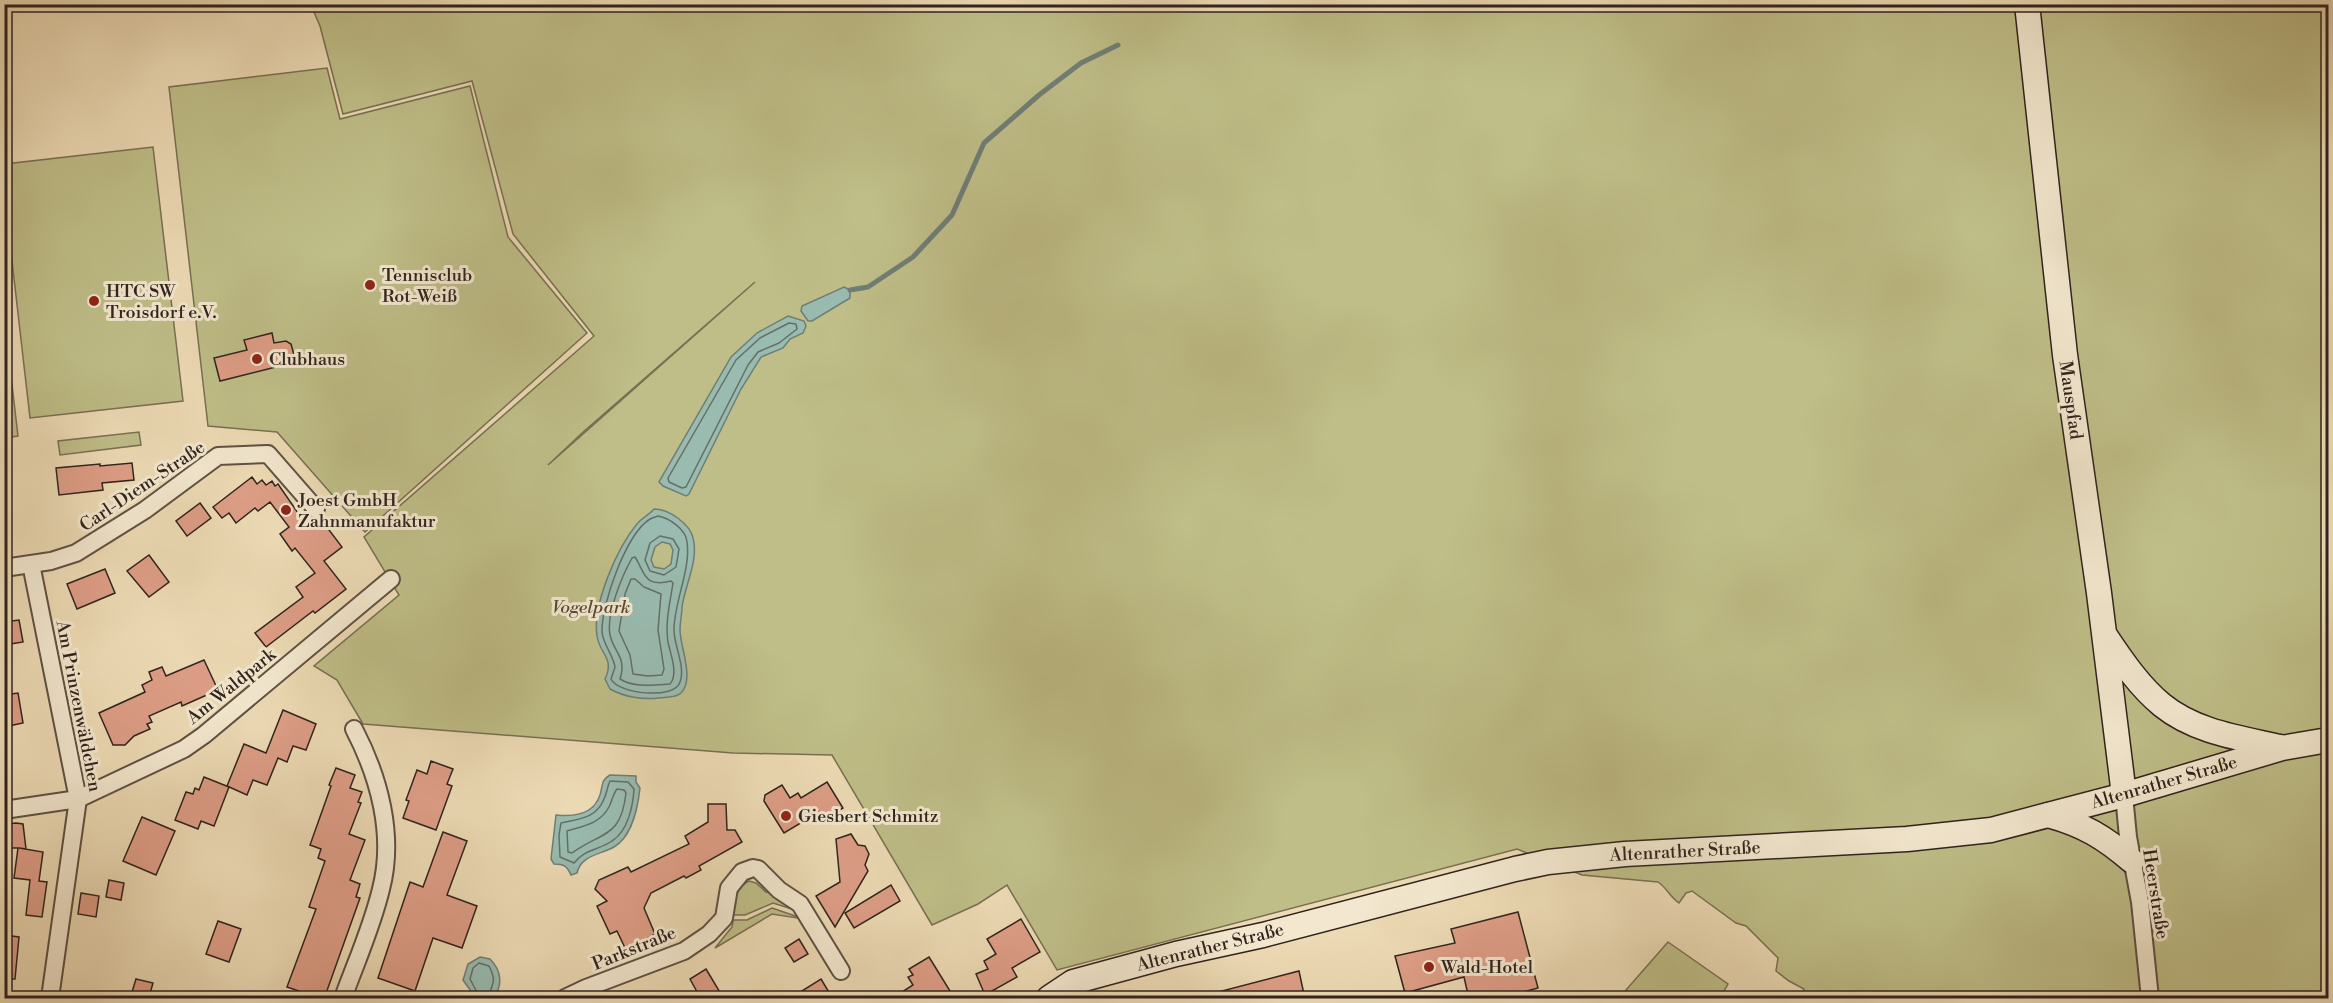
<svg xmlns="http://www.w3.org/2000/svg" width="2333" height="1003" font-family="'Libre Bodoni',serif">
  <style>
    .green { fill: #bfbe88; stroke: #787053; stroke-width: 1.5; fill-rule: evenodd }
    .water { fill: #99bbb0; stroke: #6f7e76; stroke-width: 1.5; fill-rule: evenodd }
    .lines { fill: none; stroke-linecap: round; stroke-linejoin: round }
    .shore { stroke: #646f67; stroke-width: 1.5 }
    .stream { stroke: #6f7e76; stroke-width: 5 }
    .building { fill: #de9e87; stroke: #30231e; stroke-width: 1.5 }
    .street-casing { stroke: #5f5144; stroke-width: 20 }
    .secondary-casing { stroke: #30231e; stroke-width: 27 }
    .street { stroke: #f3e8cf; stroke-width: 16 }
    .secondary { stroke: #f3e8cf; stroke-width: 24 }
    .poi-dot { fill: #8f2418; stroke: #f3e8cf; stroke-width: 2 }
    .labels { text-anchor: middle; stroke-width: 6; stroke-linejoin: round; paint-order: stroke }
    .poi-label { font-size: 18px; fill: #30231e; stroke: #f3e8cf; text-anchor: start }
    .street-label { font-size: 18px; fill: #30231e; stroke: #f3e8cf }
    .park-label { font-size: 18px; font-style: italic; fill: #544a38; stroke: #f3e8cf }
  </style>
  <rect width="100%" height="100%" fill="#eddbb5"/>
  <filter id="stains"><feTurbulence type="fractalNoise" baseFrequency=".00333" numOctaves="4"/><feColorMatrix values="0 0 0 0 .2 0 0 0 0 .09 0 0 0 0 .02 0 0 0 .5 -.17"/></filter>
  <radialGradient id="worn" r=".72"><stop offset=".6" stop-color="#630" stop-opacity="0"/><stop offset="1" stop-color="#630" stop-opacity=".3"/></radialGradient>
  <g class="green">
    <path d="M311 5H2328V998H1799L1804 989 1789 981 1776 971 1778 958 1746 926 1736 923 1692 891 1686 893 1679 903C1670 897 1667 888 1658 882L1582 875 1517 849 1057 970 1007 885 978 904 932 925 832 755 733 753 363 724 337 680 314 666 399 595 364 537 594 336 513 234 472 81 343 114 320 26ZM755 282 548 465 582 433Z"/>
    <polygon points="327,68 340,119 470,86 508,237 587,333 365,532 277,432 208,426 169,87"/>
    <polygon points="153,147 183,401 30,418 5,200 5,164"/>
    <polygon points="4,316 18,436 5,438 4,438"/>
    <polygon points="139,432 141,445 60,455 58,441"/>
    <path d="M749 881 756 883 766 892 776 894 795 910 773 903 745 915H733C735 901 735 888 749 881Z"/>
    <polygon points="772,908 804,919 772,914 715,948 732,927 733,920 747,920"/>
    <polygon points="1668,942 1728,984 1720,998 1619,998"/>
  </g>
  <g class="water">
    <polygon points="844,287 850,290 850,298 812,321 808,321 801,311 802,306"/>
    <polygon points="788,316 804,321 806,326 803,333 790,339 783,348 761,357 741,389 689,494 686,496 663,486 659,482 731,357 757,333"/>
    <path d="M654 509C669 509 690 524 693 538 699 560 685 585 682 607 682 614 680 622 680 630 680 647 695 679 681 693 676 698 666 697 659 698 643 700 624 697 610 689L605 679C615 658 600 655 597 636 592 605 617 548 637 524 643 517 649 515 654 509ZM662 542 670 544 673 550 671 564 664 569 654 567 651 560 655 547Z"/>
    <path d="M610 775 636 776V782L640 788C638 806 632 837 614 847 600 855 581 855 577 873L571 875C567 866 564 864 554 864L551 859 556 815C574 817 594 814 600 795 603 785 601 780 610 775Z"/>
    <path d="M480 957 490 959C502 971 503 986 493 998H476L463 980 468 964Z"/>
  </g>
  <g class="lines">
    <g class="shore">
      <polygon points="789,323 796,324 797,329 779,343 758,352 748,365 686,487 682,488 669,482 668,478 736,360 760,338"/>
      <path d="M658 516C669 518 686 529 687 542 691 568 675 600 674 628 673 645 686 665 680 682 675 700 618 694 611 679L615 667C613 655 603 644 602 632 601 605 626 534 650 519 652 518 655 517 658 516Z"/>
      <polygon points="660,536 673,539 679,549 676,567 664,575 650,571 645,560 650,543"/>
      <path d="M635 557C645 572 643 588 671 581L673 583C670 603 665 622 668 642 670 653 679 674 670 684 654 685 634 688 620 679 627 657 614 653 610 635 606 614 622 576 632 558Z"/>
      <polygon points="631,579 635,579 644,587 661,594 658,630 664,669 662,675 648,676 633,674 630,655 619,631 625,594"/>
      <path d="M610 781 628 782 634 789C633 806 628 831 612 841 599 850 585 849 574 863L560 857 559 835 561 823C578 819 596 819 604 799 607 793 607 787 610 781Z"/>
      <path d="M617 789 624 790 626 793C621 838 603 831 572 853L568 852 567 831C583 826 600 824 609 807 612 801 613 794 617 789Z"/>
      <path d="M480 998 470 979 473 968 479 963 489 966C498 984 491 982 489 998"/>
    </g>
    <polyline class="stream" points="850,290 868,287 913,257 952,215 984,143 1039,95 1081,63 1118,45"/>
  </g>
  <g class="building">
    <polygon points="272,333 274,343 286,341 291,344 296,362 220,381 214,358 247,350 244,340"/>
    <polygon points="132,463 134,480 102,483 103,490 59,495 56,468 100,464 100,466"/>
    <polygon points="252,477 257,484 262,480 266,485 272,481 275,486 278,484 307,526 320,518 342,547 324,561 346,589 315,613 313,611 266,647 255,633 303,597 296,587 315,573 295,548 292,551 280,534 289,527 270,502 258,511 255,508 236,523 229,513 222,518 213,507"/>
    <polygon points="200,503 211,518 187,536 176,521"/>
    <polygon points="149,555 169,582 149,597 127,571"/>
    <polygon points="105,569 115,593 77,609 67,584"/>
    <polygon points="19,620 23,642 4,645 4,622"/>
    <polygon points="204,660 218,690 182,706 181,702 149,716 152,722 147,724 150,729 134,736 125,745 113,745 99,713 145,692 142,685 152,680 149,672 162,667 166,676"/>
    <polygon points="18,693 23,723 4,727 4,695"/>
    <polygon points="283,710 316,724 306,750 293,746 287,762 278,758 267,785 253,780 247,795 227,786 244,744 266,753"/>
    <polygon points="431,761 453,769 447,784 452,786 436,830 403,818 409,801 406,800 417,770 427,774"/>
    <polygon points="336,768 355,775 350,788 362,792 358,802 361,803 349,834 365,840 350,880 360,884 356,897 360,898 324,999 299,999 302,992 287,987 316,909 309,907 325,861 318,858 321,849 310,845 331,786 329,785"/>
    <polygon points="204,777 229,787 214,826 201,821 198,829 175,820 186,792 193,794 195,788 199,790"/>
    <polygon points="827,782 843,808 824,820 819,812 784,833 764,801 765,795 782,785 790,798 798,793 801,798"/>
    <polygon points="708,804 726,804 727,830 735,830 742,842 699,866 701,870 686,878 684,876 651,893 644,908 655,934 626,950 617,931 610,934 597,906 607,901 595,889 599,880 628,867 631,872 689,844 685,836 708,822"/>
    <polygon points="142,817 175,831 156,875 123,861"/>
    <polygon points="16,823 23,824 26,849 19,848 43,852 39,881 47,882 42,917 26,915 30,880 14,878 18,848 11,848 7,824"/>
    <polygon points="443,832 467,841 447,895 477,906 462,948 433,938 415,991 378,978 410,882 423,887"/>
    <polygon points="851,834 858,845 865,846 869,854 865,865 868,871 835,927 816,896 840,882 836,839"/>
    <polygon points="109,880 124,883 121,900 106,897"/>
    <polygon points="891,885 900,901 854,928 845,913"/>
    <polygon points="81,893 99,896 96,917 78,914"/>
    <polygon points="1518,912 1538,988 1498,999 1469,999 1464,977 1405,993 1395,956 1455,943 1451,929"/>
    <polygon points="1021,919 1040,952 1012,968 1017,977 985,995 976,974 988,969 984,961 996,954 987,939"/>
    <polygon points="218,921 241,929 229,962 206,954"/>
    <polygon points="4,935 19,937 15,979 4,979"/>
    <polygon points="799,939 808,954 794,962 785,948"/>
    <polygon points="929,957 955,999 891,999 913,985 908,977 913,975 909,969"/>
    <polygon points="706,969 724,999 701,999 690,979"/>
    <polygon points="1299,971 1305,999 1219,999 1218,992"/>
    <polygon points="136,979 153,983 149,997 132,992"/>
    <polygon points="821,979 833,999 789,999"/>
  </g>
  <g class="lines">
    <defs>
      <g id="street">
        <polyline points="31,564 78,799 50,998"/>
        <polyline points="4,568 51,561 76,553 145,510 218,456 268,454 316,509"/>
        <polyline points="2124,795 2128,837 2140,902 2150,998"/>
        <polyline points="4,810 78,799 184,749 204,735 391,579"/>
        <path d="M343 998C356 962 372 927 381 889 395 835 379 777 354 729"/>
        <polyline points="565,998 586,988 684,951 709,934 724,918 729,888 742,872 753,868 758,869 779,890 800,904 841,971"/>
      </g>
      <g id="secondary">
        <polyline points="2027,4 2065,355 2099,593 2124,795"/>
        <path d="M2106 637C2122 661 2140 687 2162 705 2195 732 2240 738 2280 747"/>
        <path d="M2048 815C2084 825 2104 837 2132 861"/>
        <polyline points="1049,998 1073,982 1176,954 1263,935 1515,869 1548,862 1625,854 1907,839 1991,830 2124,795 2282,748 2328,740"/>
      </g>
    </defs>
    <use href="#street" class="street-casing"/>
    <use href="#secondary" class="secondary-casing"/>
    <use href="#street" class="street"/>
    <use href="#secondary" class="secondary"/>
  </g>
  <g class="poi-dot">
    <circle cx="370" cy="285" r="6"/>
    <circle cx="94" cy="301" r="6"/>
    <circle cx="257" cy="359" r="6"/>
    <circle cx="286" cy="510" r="6"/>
    <circle cx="786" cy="816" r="6"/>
    <circle cx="1429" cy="967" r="6"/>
  </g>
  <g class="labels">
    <g class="poi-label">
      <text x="382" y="281">Tennisclub<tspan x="382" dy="21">Rot-Weiß</tspan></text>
      <text x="106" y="297">HTC SW<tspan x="106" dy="21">Troisdorf e.V.</tspan></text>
      <text x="269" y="365">Clubhaus</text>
      <text x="298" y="506">Joest GmbH<tspan x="298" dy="21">Zahnmanufaktur</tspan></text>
      <text x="798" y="822">Giesbert Schmitz</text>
      <text x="1441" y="973">Wald-Hotel</text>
    </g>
    <g class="street-label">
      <text transform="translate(2071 400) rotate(82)" y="6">Mauspfad</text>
      <text transform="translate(142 486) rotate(-34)" y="6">Carl-Diem-Straße</text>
      <text transform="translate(231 686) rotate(-39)" y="6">Am Waldpark</text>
      <text transform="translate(79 706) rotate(79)" y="6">Am Prinzenwäldchen</text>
      <text transform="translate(2164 782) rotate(-16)" y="6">Altenrather Straße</text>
      <text transform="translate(1685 851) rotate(-3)" y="6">Altenrather Straße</text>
      <text transform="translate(2156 894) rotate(81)" y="6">Heerstraße</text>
      <text transform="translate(1210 947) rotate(-14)" y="6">Altenrather Straße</text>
      <text transform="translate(634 948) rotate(-22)" y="6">Parkstraße</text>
    </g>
    <g class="park-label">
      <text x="591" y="613">Vogelpark</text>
    </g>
  </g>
  <rect width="2333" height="1003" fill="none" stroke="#eddbb5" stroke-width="24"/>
  <rect x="6" y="6" width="2321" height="991" fill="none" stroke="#30231e" stroke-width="3"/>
  <rect x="12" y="12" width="2309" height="979" fill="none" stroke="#30231e" stroke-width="1.5"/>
  <rect width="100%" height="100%" filter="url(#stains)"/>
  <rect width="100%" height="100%" fill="url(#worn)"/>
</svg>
